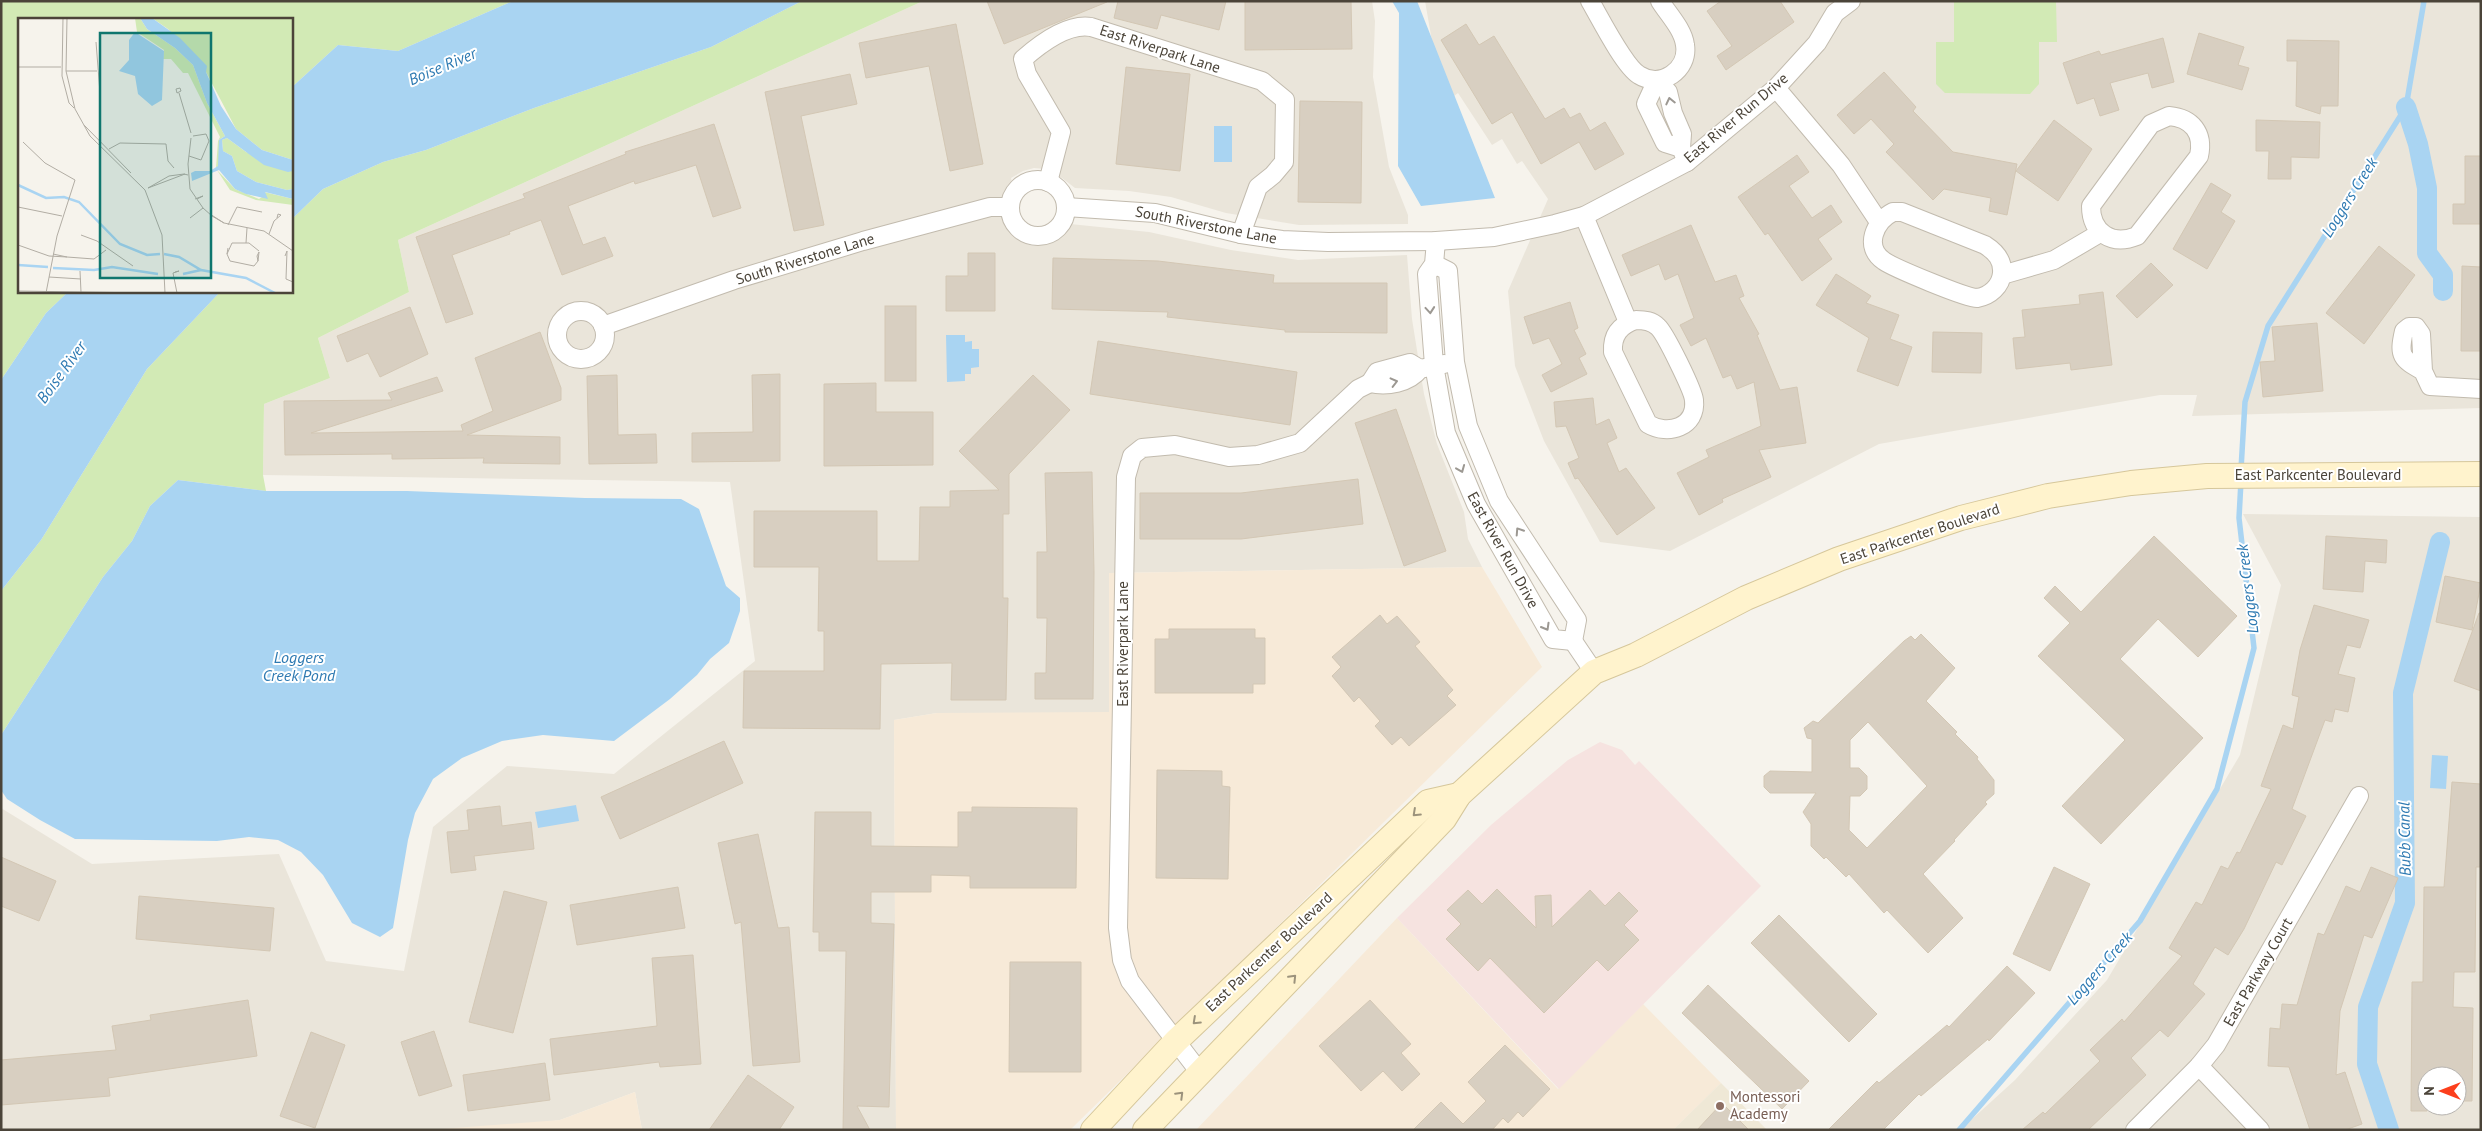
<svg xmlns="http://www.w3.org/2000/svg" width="2482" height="1131" font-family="'PT Sans',sans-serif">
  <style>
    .residential { fill: #eae5da; fill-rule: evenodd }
    .commercial { fill: #f7ead8 }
    .education { fill: #efe8d6 }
    .medical { fill: #f6e3e0 }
    .green { fill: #d2eab5 }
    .water { fill: #a9d4f2 }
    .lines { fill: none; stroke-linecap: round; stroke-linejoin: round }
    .stream { stroke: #a9d4f2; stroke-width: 5.5 }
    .canal { stroke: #a9d4f2; stroke-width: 20 }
    .building { fill: #d8cfc1; stroke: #d3c7b4; fill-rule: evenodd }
    .street-casing { stroke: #c2bbae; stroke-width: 20 }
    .secondary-casing { stroke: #d6c79b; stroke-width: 26 }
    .street { stroke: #fff; stroke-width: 18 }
    .secondary { stroke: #fff3cd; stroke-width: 24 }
    .oneway { stroke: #9c9892 }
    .oneway2 { stroke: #9c937c }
    .education-dot { fill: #8d6e63; stroke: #fff; stroke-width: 2 }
    .labels { text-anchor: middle; stroke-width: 4; stroke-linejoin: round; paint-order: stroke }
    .street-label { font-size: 15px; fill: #4b4439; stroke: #fff }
    .education-label { font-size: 15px; fill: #785e54; stroke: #fff; text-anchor: start }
    .water-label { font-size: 16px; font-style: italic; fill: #2e7ab2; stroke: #fff }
    .inset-river { fill: none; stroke: #a9d4f2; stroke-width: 2.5 }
    .inset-road { fill: none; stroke: #b2ada4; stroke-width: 1 }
    .view { fill: #0f766e; fill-opacity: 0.15; stroke: #0f766e; stroke-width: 2.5 }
    .inset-edge { fill: none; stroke: #4b4439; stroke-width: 2.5 }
  </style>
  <rect width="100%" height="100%" fill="#f6f3ec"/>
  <g class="residential">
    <polygon points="923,1 1372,1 1375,21 1373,77 1389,167 1408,215 1408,224 1299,225 1226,213 1171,197 1129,191 1075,188 1062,178 1045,169 1034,168 1023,171 1011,178 1027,244 1033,246 1047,244 1061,237 1070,224 1149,232 1231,250 1298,260 1407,255 1412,319 1424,394 1437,444 1464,512 1468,539 1482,567 1110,573 1109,713 937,713 894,720 896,1130 642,1130 635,1092 560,1120 488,1130 1,1130 1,808 92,864 279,854 326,961 404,971 433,827 507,766 614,774 755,661 730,482 263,475 264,404 330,378 318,338 409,292 398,240"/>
    <polygon points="1425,1 2481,1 2481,408 2192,416 2197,395 2160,395 1879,444 1670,551 1600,542 1544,441 1515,366 1508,291 1548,199 1522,161 1517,164 1502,139 1492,145 1458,93 1454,96 1437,70"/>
    <path d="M2243 514 2481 517V1130H1960L2015 1080 2107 980 2240 755 2281 585ZM2427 1076H2457V1106H2427Z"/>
  </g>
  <g class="commercial">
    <polygon points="1482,567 1542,667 1070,1130 896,1130 894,720 937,713 1109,712 1109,573"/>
    <polygon points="1397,918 1558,1089 1643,1004 1721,1083 1673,1130 1196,1130"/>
    <polygon points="635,1092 642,1130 428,1130 560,1120"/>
  </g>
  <polygon class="education" points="1721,1083 1767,1130 1673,1130"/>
  <polygon class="medical" points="1600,742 1622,750 1635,765 1639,761 1761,886 1559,1089 1397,918 1491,825 1568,760"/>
  <g class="green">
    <polygon points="1,1 513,1 398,51 338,45 291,88 291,19 19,19 19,291 69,291 46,313 1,380"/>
    <polygon points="802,1 923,1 398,240 409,292 318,338 330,378 264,404 263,475 266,491 178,480 150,506 132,541 103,577 1,735 1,591 41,540 147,369 221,291 291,291 291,220 323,189 383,162 426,150 534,108 711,47"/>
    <polygon points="1954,1 2056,1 2057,42 2039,42 2039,84 2030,94 1945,93 1936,84 1936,42 1954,42"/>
  </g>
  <g class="water">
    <polygon points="513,1 802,1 711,47 534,108 426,150 383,162 323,189 291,220 291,88 338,45 398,51"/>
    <polygon points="1392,1 1417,1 1495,198 1421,206 1398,166 1399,13"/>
    <rect x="1214" y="126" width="18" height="36"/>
    <polygon points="69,291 221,291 147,369 41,540 1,591 1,380 46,313"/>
    <polygon points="946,335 965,335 965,342 972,341 972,349 979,349 979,367 971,368 971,374 965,374 965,381 947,382"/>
    <polygon points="178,480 266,491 407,491 585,498 681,499 699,509 726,586 740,598 740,611 729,643 710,659 697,675 670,699 614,741 543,735 502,741 462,758 433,779 415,813 408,840 393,928 380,937 352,923 323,875 301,852 278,840 249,837 217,841 75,839 40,820 7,799 1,790 1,735 103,577 132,541 150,506"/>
    <polygon points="2432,755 2448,756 2446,789 2430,788"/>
    <polygon points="576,805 579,821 538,828 535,812"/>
  </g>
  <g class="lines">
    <g class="stream">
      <polyline points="2241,469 2245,402 2268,326 2406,107 2424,1"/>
      <polyline points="1959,1130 2140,921 2217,789 2254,648 2239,518 2241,481"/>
    </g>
    <g class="canal">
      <polyline points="2406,107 2418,144 2427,188 2427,253 2443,275 2443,291"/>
      <polyline points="2389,1130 2367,1064 2368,1007 2405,903 2403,693 2440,542"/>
    </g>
  </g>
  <g class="building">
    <polygon points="987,1 1107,1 1107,2 1004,44"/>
    <polygon points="1118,1 1226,1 1219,30 1161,15 1157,29 1114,18"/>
    <polygon points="1245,1 1351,1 1352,49 1245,50"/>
    <polygon points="1721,1 1780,1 1794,22 1726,70 1717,56 1732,46 1707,11"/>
    <polygon points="956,24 983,164 950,171 929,66 866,78 859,43"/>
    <polygon points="1466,24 1479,45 1494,36 1545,119 1564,108 1570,118 1580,113 1590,131 1605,122 1624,154 1595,170 1579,142 1541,164 1512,112 1492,124 1441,40"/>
    <polygon points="2199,33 2244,47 2238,65 2249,68 2242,90 2187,74"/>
    <polygon points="2163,38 2174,82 2152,88 2148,73 2110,83 2119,110 2100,116 2094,98 2077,104 2063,63 2099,51 2101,55"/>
    <polygon points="2287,40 2339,41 2338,106 2321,106 2320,114 2296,106 2297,61 2287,61"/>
    <polygon points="1126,67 1190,74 1180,171 1116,164"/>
    <polygon points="1884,72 1916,107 1913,111 1953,152 2017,164 2007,215 1989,211 1991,198 1944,189 1933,200 1886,152 1894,144 1871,119 1854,134 1837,115"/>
    <polygon points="850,74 857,104 801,116 824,225 794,231 765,92"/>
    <polygon points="1300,101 1362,102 1361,203 1298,202"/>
    <polygon points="2054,120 2092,149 2058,201 2016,171"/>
    <polygon points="2256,120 2320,122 2319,158 2291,157 2291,179 2268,179 2269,151 2256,151"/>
    <polygon points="714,124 741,208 713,217 696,165 635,184 634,181 568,206 583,245 605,237 613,256 562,275 541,220 509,232 510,234 452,255 473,314 446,323 416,237 525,198 523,194 626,154 625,152"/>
    <polygon points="1797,155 1809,172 1789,186 1812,218 1831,205 1842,222 1818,239 1832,259 1802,281 1768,233 1765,235 1738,197"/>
    <polygon points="2465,156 2481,156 2481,224 2453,224 2453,204 2465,204"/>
    <polygon points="2211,183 2231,195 2221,212 2235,221 2207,269 2173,249"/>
    <polygon points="1691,225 1715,282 1736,275 1744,296 1739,298 1759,334 1757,335 1780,390 1797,387 1806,443 1759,450 1771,477 1722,499 1723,502 1699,515 1677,473 1709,457 1706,450 1761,426 1754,382 1737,389 1731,375 1723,378 1706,338 1691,346 1680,325 1694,318 1678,274 1665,280 1659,264 1631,276 1622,255"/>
    <polygon points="2379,246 2415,275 2364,344 2326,313"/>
    <polygon points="968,253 995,253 995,311 946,311 946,276 968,276"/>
    <polygon points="1053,258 1158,261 1274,275 1273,283 1387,283 1387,333 1285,332 1285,330 1167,317 1168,312 1052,309"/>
    <polygon points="2151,263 2173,285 2137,318 2116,296"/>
    <polygon points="2462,266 2481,267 2481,351 2461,351"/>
    <polygon points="1836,274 1871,296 1866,303 1899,315 1890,339 1912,347 1898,386 1857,371 1869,338 1816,305"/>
    <polygon points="2103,292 2112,365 2071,370 2070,363 2016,369 2013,338 2025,337 2022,310 2080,304 2079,295"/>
    <polygon points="1570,302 1578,328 1574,330 1586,354 1579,358 1587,374 1551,392 1542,375 1562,364 1549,338 1533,344 1524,317"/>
    <rect x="885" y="306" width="31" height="75"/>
    <polygon points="410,307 428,354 380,377 368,353 347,362 337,336"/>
    <polygon points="2317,323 2323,391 2263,397 2260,362 2275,361 2272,327"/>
    <polygon points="540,332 561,388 561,400 467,435 560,437 560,464 483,463 484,458 392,459 392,454 285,455 284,401 392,400 388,393 437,377 443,391 311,433 463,431 461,425 493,411 475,358"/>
    <polygon points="1933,332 1982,333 1981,373 1932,372"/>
    <polygon points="1098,341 1297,372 1290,425 1090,394"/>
    <polygon points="780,374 780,461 692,462 692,433 753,432 752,375"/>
    <polygon points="617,375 618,435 656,434 657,463 589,464 587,376"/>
    <polygon points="1033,375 1070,410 1009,474 1009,514 1003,514 1003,598 1008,598 1006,700 951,700 952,663 881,664 880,729 743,728 744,671 824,671 824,631 818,631 819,567 754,567 754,511 877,511 877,561 919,561 920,507 950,507 950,491 999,490 959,451"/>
    <polygon points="876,383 876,412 933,412 933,465 824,466 824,384"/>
    <polygon points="1593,398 1596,425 1609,419 1617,438 1607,443 1619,472 1626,468 1655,508 1617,535 1578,478 1575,479 1568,463 1579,458 1566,426 1556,427 1554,402"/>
    <polygon points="1396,409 1446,551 1404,566 1355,423"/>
    <polygon points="1092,472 1094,572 1093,699 1035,699 1035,673 1046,673 1047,618 1037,618 1037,552 1047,552 1045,473"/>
    <polygon points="1358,479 1363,524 1241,539 1140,539 1140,493 1241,493"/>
    <polygon points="2154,536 2237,616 2198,657 2158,619 2120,659 2203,738 2101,844 2062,806 2125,740 2038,656 2070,623 2044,598 2055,586 2081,612"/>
    <polygon points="2326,536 2387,540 2386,563 2365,561 2363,592 2323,589"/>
    <polygon points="2445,576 2481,583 2472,630 2436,622"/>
    <polygon points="2314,605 2369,620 2360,648 2347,645 2338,674 2355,678 2348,712 2335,709 2332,722 2325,720 2292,809 2306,816 2282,865 2276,862 2244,929 2228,955 2215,947 2193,984 2205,994 2168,1037 2160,1030 2131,1058 2146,1075 2088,1130 2022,1130 2043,1112 2045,1114 2100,1061 2090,1050 2122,1019 2124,1022 2182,956 2169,948 2196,902 2202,905 2221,866 2228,869 2237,852 2240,853 2271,789 2261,786 2283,725 2293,729 2299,697 2292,695 2300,650"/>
    <polygon points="2479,613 2481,613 2481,691 2454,681"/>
    <polygon points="1380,615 1387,624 1397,616 1420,642 1415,646 1453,690 1447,696 1456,705 1409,746 1401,737 1392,745 1375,726 1380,721 1359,697 1354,702 1332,676 1341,667 1332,657"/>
    <polygon points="1169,629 1255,629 1255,638 1265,638 1265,684 1253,684 1253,693 1155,693 1155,639 1169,639"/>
    <path d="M1921 634 1955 668 1926 701 1957 732 1955 734 1978 757 1977 759 1994 780V794L1985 802 1987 804 1954 840 1955 841 1923 874 1963 918 1928 953 1887 910 1884 913 1849 874 1846 877 1826 857 1824 859 1811 846V824L1803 812 1816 793H1770L1764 787V776L1770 771 1812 772V739L1807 738 1804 728 1813 721 1818 723 1904 641 1911 636 1915 640ZM1868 722 1927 786 1867 848 1849 830 1850 796H1860L1867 789V776L1859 768H1850V740Z"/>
    <polygon points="724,741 743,783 620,839 601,797"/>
    <polygon points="1157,770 1222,771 1222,786 1230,787 1228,879 1156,878"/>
    <polygon points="2452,782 2481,784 2481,859 2480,867 2476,867 2475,972 2454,972 2453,1007 2473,1008 2472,1101 2457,1101 2457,1076 2427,1076 2427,1111 2411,1111 2412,982 2423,982 2424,887 2444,887"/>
    <polygon points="500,806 502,826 531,822 534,849 474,856 476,870 451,873 447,832 469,830 467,810"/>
    <polygon points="972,807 1077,808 1076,888 970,888 970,876 931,875 931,892 871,892 871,923 894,924 889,1107 857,1106 870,1130 843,1130 846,951 819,951 819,932 813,932 815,812 871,812 871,846 958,847 958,812 972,812"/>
    <polygon points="758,834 778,928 789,927 800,1062 753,1066 741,922 735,924 718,843"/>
    <polygon points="1,857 56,881 39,921 1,906"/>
    <polygon points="2054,867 2090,884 2050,971 2013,954"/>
    <polygon points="2371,867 2398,878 2372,938 2364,935 2340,1011 2336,1075 2345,1072 2362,1124 2345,1130 2310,1130 2289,1067 2268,1066 2270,1028 2280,1029 2282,1004 2297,1005 2318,933 2324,935 2346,886 2360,892"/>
    <polygon points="678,887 685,928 577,945 570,905"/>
    <polygon points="1497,889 1536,928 1535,896 1551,895 1552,927 1590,890 1605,906 1619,892 1638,911 1624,925 1639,940 1608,971 1597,960 1544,1013 1490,958 1478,971 1446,939 1461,924 1447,910 1468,890 1482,904"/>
    <polygon points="504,891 547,902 513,1033 469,1022"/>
    <polygon points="139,896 274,908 270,951 136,939"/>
    <polygon points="1779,915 1877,1014 1849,1042 1751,943"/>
    <polygon points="693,955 701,1064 660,1067 659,1062 554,1075 550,1039 657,1026 652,958"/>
    <polygon points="1010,962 1081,962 1081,1072 1009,1072"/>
    <polygon points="2007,966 2035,993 1989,1041 1988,1039 1921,1096 1919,1094 1883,1130 1828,1130 1877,1081 1879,1083 1947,1025 1949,1027"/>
    <polygon points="1708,985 1809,1081 1782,1109 1682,1013"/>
    <polygon points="248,1000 257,1056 108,1078 110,1096 1,1105 1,1060 116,1050 112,1026 151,1020 150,1015"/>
    <polygon points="1370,1000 1411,1044 1401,1053 1420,1074 1402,1091 1383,1071 1361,1091 1319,1046"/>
    <polygon points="434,1031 452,1086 419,1096 401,1042"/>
    <polygon points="311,1032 345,1045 315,1128 280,1116"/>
    <polygon points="1505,1045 1550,1089 1523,1117 1518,1112 1508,1123 1503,1118 1492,1130 1413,1130 1441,1102 1463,1124 1486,1101 1468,1082"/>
    <polygon points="545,1063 550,1100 468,1111 463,1075"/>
    <polygon points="748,1075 794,1107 779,1130 709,1130"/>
    <polygon points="1722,1103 1749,1130 1697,1130"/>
  </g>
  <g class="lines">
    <defs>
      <g id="street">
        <path d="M1590 1C1600 18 1624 66 1639 75 1661 89 1689 70 1685 45 1683 29 1668 14 1660 1"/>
        <polyline points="1776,88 1841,165 1879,222"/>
        <path d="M2169 116C2192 118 2204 133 2199 156L2137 236C2112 246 2091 233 2091 206L2151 124Z"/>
        <polyline points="1681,148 1665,143 1646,104 1657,80 1668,92 1673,113 1682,134 1681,148 1687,162"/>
        <circle cx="1038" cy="208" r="28"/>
        <path d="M1048 182 1061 132 1027 74 1023 59C1040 44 1067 23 1091 27L1262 81 1285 100 1284 162 1273 175 1258 187 1241 234"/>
        <polyline points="1066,207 1155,213 1241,234 1282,240 1328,242 1436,241 1494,237 1555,224 1584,216 1687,162 1776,88 1817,43 1835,13 1851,1"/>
        <path d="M1893 212H1902L1985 245C1996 252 2003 260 2002 273 2001 286 1990 296 1977 298 1966 298 1894 268 1884 261 1863 247 1875 221 1893 212Z"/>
        <polyline points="1584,216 1628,322"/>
        <polyline points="1434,264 1448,271 1455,362 1468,426 1499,501 1577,620 1573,641 1553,639 1476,504 1446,433 1434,365 1427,274 1434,264 1436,241"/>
        <polyline points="2002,275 2054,260 2100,233"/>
        <circle cx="581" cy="335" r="24"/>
        <path d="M1636 320C1645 320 1652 321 1658 327 1665 333 1693 390 1694 400 1697 427 1668 436 1648 424L1613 352C1612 335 1620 325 1636 320Z"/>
        <polyline points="603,326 734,280 863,241 990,207 1010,207"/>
        <path d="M1420 369 1410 363 1377 372 1370 383C1387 387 1409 383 1420 369L1444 364"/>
        <path d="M2423 371C2402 359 2398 357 2404 331L2409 327H2416L2421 334 2423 371 2430 386 2481 389"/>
        <polyline points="1573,641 1594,672"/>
        <polyline points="2199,1066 2260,1130"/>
        <polyline points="1201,1074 1130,981 1122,960 1118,928 1126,477 1132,456 1142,448 1175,445 1229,457 1258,455 1300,443 1358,389 1370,383"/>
        <polyline points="2135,1130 2199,1066 2216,1045 2359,796"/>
      </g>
      <g id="secondary">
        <polyline points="1093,1130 1176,1041 1428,802 1459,795"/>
        <polyline points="1145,1130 1444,819 1459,795 1594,672 1636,655 1746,598 1839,559 1961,518 2048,496 2131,483 2207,476 2481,474"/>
      </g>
    </defs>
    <use href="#street" class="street-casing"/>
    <use href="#secondary" class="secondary-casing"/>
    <use href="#street" class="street"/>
    <use href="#secondary" class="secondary"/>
  </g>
  <defs><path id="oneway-chevron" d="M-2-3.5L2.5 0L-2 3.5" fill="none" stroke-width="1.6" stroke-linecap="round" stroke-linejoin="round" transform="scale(1.25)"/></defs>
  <g class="oneway">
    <use href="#oneway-chevron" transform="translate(1670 101) rotate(-103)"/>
    <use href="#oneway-chevron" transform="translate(1430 310) rotate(85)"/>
    <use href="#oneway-chevron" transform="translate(1394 382) rotate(-14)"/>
    <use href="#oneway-chevron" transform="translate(1461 469) rotate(68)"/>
    <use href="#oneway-chevron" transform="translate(1519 531) rotate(-123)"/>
    <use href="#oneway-chevron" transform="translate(1546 627) rotate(60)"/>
  </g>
  <g class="oneway2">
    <use href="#oneway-chevron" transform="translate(1416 813) rotate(137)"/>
    <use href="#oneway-chevron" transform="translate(1293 978) rotate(-46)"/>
    <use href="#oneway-chevron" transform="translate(1196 1021) rotate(137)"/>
    <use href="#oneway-chevron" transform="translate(1180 1095) rotate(-45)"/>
  </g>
  <circle class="education-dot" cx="1720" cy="1106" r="5"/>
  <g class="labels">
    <g class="street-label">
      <text transform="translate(1160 49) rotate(18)" y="5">East Riverpark Lane</text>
      <text transform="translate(1736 118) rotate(-40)" y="5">East River Run Drive</text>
      <text transform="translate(1206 225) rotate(11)" y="5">South Riverstone Lane</text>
      <text transform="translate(805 259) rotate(-17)" y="5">South Riverstone Lane</text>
      <text x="2318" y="480">East Parkcenter Boulevard</text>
      <text transform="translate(1920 534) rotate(-18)" y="5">East Parkcenter Boulevard</text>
      <text transform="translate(1503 550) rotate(61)" y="5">East River Run Drive</text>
      <text transform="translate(1123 644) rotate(-90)" y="5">East Riverpark Lane</text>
      <text transform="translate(1269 952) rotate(-43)" y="5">East Parkcenter Boulevard</text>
      <text transform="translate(2258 972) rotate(-60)" y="5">East Parkway Court</text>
    </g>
    <g class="education-label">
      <text x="1730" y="1102">Montessori<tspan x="1730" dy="17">Academy</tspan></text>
    </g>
    <g class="water-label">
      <text transform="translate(442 66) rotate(-23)" y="6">Boise River</text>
      <text transform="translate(2349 197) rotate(-58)" y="6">Loggers Creek</text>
      <text transform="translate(61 372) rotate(-54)" y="6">Boise River</text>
      <text transform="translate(2247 589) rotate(-97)" y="6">Loggers Creek</text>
      <text x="299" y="663">Loggers<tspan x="299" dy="18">Creek Pond</tspan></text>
      <text transform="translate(2404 839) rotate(-91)" y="6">Bubb Canal</text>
      <text transform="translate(2099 968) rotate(-49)" y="6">Loggers Creek</text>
    </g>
  </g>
  <g transform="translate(18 18)">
    <rect width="275" height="275" fill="#f6f3ec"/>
    <path d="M117 0H122L129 11 157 30 175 47 189 85 207 118 201 122V148L198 150 200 123 202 119 170 55H165L153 41H145L146 32 119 14ZM134 0H275V142L244 132 218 111 188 54 150 11ZM209 120 228 134 275 153V171L269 172 238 164 219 153 214 138 205 133 204 122ZM199 152 217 171 241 181 247 177 246 174 275 181V187L238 182 212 172Z" fill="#d2eab5"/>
    <path d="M122 0H134L162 20 189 48 188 54 203 88 218 111 244 132 275 142V153L270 154 246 147 209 120 204 122 205 133 214 138 219 153 238 164 269 172 275 171V181L247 174 250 181 228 176 217 171 201 152 174 163 173 155 177 153H192L200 148 201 122 207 118 189 85 175 47 157 30 129 11ZM117 14 146 33 144 82 134 88 120 76 117 58 101 53 111 42V22Z" fill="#a9d4f2"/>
    <path class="inset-river" d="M0 167 28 180 46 179 61 184 102 226 129 237 142 236M146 236 161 239 183 252 228 260 257 275M0 247 30 249M35 250 76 252 94 249 140 256M165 256 183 252"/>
    <path class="inset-road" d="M45 0 44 58 51 85 56 90M49 0 48 53 57 91 72 118 127 172 144 217 147 275M78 24 82 75M1 49H43M48 53H79M162 70 163 73 159 75 158 71ZM161 75 173 115M66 107 113 155M173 120 170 146 172 171 185 190 194 198 206 205 192 196M5 124 27 145 57 162 39 218 28 275M91 131 102 125 148 126 150 143 156 150M171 138 183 142 191 123 188 116 175 118M167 156 130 170 151 158 166 156 170 157M177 181 185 178 179 181M0 189 44 198M172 200 185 190M206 205 246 213 275 233M210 207 219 189 244 194M251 216 256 203 263 197 260 196 259 200M63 217 79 223 115 248M228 225 229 210M0 227 31 238 49 239 35 236M210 230 209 236 214 225H231L241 233M209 236 212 243 236 248 240 243 241 234 239 238 240 243M267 238 269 233 268 261 275 264M49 239 76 241 88 232M62 253 63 274M157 254 161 253 155 255 159 275M31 259 63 261M0 273 128 275"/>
    <path class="view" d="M82 15H193V260H82Z"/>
    <rect width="275" height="275" class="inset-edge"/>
  </g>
  <rect width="2482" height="1131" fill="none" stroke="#4b4439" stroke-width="5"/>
  <g transform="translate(2442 1091) rotate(270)"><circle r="24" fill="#ffffff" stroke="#b7b4b0"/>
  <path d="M0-4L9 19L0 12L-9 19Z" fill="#fc3f1d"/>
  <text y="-8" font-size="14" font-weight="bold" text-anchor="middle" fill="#4b4439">N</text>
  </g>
</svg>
